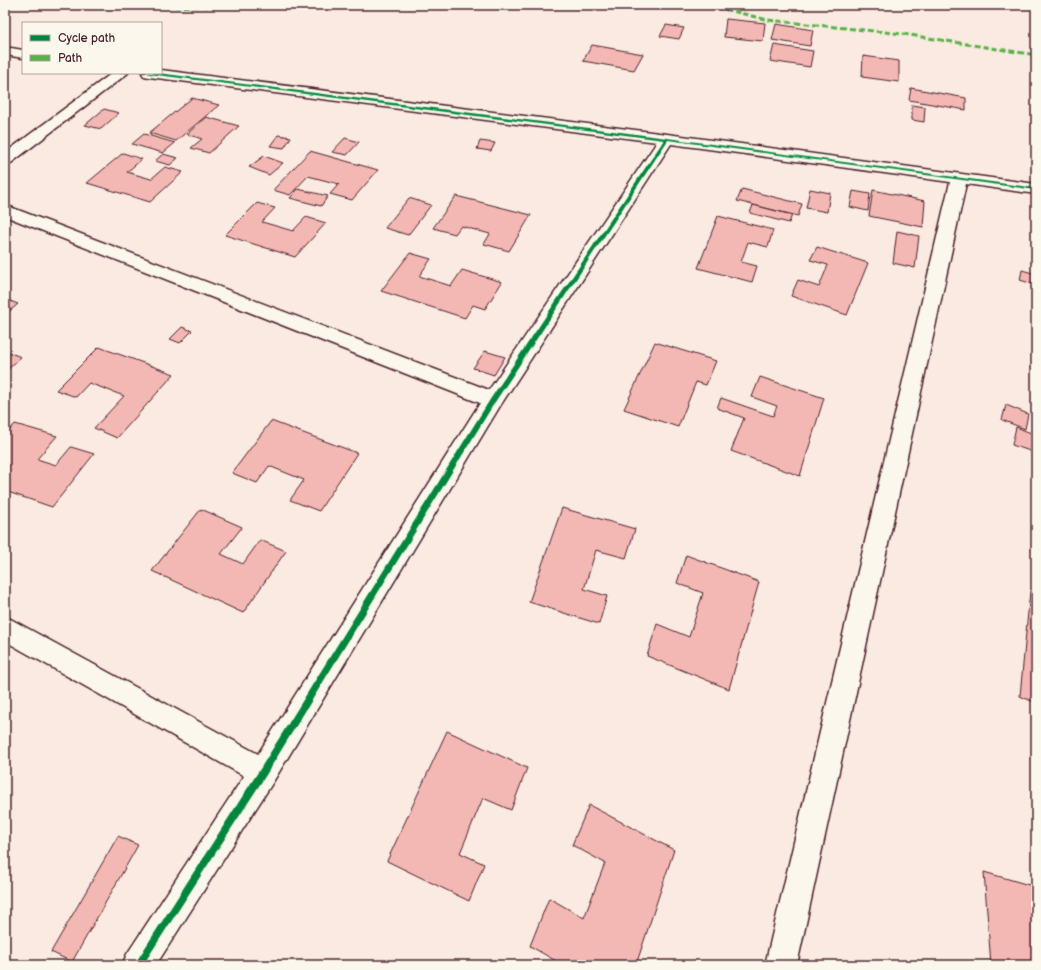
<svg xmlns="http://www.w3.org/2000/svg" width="1041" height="970" font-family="'Balsamiq Sans',sans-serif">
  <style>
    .building { fill: #f4b8b4; stroke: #4a1f2b }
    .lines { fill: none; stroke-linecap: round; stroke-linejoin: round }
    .minor-casing { stroke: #4a1f2b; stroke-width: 3 }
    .minor { fill: #fbf7ec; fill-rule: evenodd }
    .quiet { stroke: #57b146; stroke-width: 3; stroke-dasharray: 6 3; stroke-linecap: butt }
    .cycleway-casing { stroke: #fbf7ec; stroke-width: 2 }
    .cycleway { fill: #00873e; fill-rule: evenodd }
  </style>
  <rect width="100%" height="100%" fill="#faeae1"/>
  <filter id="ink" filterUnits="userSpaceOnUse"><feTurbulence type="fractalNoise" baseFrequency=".025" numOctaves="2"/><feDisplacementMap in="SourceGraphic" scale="8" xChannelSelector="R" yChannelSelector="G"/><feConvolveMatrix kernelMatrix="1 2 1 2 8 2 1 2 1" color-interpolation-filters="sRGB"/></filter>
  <g filter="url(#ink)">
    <g class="building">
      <polygon points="726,19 765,23 763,41 724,37"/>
      <polygon points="776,24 813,30 810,46 772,40"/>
      <polygon points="666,25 684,28 679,39 660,36"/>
      <polygon points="592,45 643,54 634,70 583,61"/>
      <polygon points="774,45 813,51 810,67 770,61"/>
      <polygon points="863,56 899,61 899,82 862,77"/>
      <polygon points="911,88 966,98 966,110 909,100"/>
      <polygon points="192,98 219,105 176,141 149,133"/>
      <polygon points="912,105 925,107 924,122 912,120"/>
      <polygon points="104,109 119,113 101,129 85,125"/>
      <polygon points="206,117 239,126 209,153 191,148 202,139 187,134"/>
      <polygon points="144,134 175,143 163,153 132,144"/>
      <polygon points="278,135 291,137 284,148 270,146"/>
      <polygon points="345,138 359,142 347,155 332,152"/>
      <polygon points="480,141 495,143 491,151 477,149"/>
      <polygon points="310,151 378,170 352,200 330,194 339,184 308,176 290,195 273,190"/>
      <polygon points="123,153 142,159 127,172 151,179 165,167 183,172 150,202 87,183"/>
      <polygon points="163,154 178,158 170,165 155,161"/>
      <polygon points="264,156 283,163 269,175 249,167"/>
      <polygon points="298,189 328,196 321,206 290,198"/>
      <polygon points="742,189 802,204 798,216 737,201"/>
      <polygon points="810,189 830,193 827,212 806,208"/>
      <polygon points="873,190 925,201 923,227 869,216"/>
      <polygon points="853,191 870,194 868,211 850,207"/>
      <polygon points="456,196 531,215 509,251 484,244 490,234 461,226 455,234 433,228"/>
      <polygon points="409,198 431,205 408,235 385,228"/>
      <polygon points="257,203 275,208 262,222 293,231 306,217 326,223 295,257 225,235"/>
      <polygon points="753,205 792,215 789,223 750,213"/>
      <polygon points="718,216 773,230 768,247 748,242 741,262 757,266 752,282 698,268"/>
      <polygon points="897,231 919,236 915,268 893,263"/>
      <polygon points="817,247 868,263 847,315 791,296 798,280 819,287 828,265 810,260"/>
      <polygon points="410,253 431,259 419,276 451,286 462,270 502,282 485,309 473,305 465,318 381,291"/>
      <polygon points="1022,270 1036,274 1036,285 1020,280"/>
      <polygon points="5,299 18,304 5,315"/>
      <polygon points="182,327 192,331 180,343 170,339"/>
      <polygon points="655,342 716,361 706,385 696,382 678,427 624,409"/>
      <polygon points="99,347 174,374 117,438 94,428 124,396 89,383 76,397 56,390"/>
      <polygon points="5,351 21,357 5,372"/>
      <polygon points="485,351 505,357 494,375 473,368"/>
      <polygon points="760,377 824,398 800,476 731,451 744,418 717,408 721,398 773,416 777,406 752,397"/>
      <polygon points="1006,405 1028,414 1025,429 1002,420"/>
      <polygon points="271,421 357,453 319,511 290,500 304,480 269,466 257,483 232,473"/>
      <polygon points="15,424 57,436 37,459 56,465 71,447 94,454 52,507 5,491 5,435"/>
      <polygon points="1016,427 1036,435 1036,453 1012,445"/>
      <polygon points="562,508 635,529 626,558 596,550 584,589 607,596 599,624 529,602"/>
      <polygon points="201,509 242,527 221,554 243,564 260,540 286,551 243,613 152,571"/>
      <polygon points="686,555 759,582 729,689 647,656 657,624 689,637 703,593 677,583"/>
      <polygon points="1030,591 1036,593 1036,703 1020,696"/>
      <polygon points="447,731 527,768 511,810 483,798 460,853 484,864 469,901 387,861"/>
      <polygon points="589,805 674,850 636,965 563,965 530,946 549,898 584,918 605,863 572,845"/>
      <polygon points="118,836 138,845 72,962 51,952"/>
      <polygon points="984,872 1036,887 1036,965 991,965"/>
    </g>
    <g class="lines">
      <defs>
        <g id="minor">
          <polygon points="5,47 23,50 23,58 5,55"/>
          <polygon points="161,70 667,134 1036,184 1036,194 966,184 797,965 765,965 950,182 671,144 500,406 273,782 156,965 122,965 127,954 244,776 5,641 5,616 258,754 480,403 5,216 5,205 489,390 657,142 149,77 144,76 142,73 161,73"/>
          <polygon points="112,73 128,73 11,163 5,165 5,153"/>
        </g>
      </defs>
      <use href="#minor" class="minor-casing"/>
      <use href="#minor" class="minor"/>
      <g class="quiet">
        <polyline points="31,5 76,8 284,5"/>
        <polyline points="647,5 713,8 716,7 715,5"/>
        <polyline points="716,7 768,20 903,34 1036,55"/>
      </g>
      <defs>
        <polygon id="cycleway" points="147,73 158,73 667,138 1036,188 1036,190 668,140 495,402 266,775 143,965 134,965 260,769 491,398 664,140 149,74"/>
      </defs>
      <use href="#cycleway" class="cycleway-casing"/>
      <use href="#cycleway" class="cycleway"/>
    </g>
  </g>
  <rect width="1041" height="970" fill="none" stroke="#fbf7ec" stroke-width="20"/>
  <rect x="10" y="10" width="1021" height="950" fill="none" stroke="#4a1f2b" stroke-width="1.5" filter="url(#ink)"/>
  <rect x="22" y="22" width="140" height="52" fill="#fbf7ec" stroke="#b4a19f"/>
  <rect x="30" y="35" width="20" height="6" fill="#00873e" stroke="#b4a19f"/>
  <text x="58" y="42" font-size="12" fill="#4a1f2b">Cycle path</text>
  <rect x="30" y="55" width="20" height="6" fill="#57b146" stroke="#b4a19f"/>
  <text x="58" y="62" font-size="12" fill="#4a1f2b">Path</text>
</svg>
